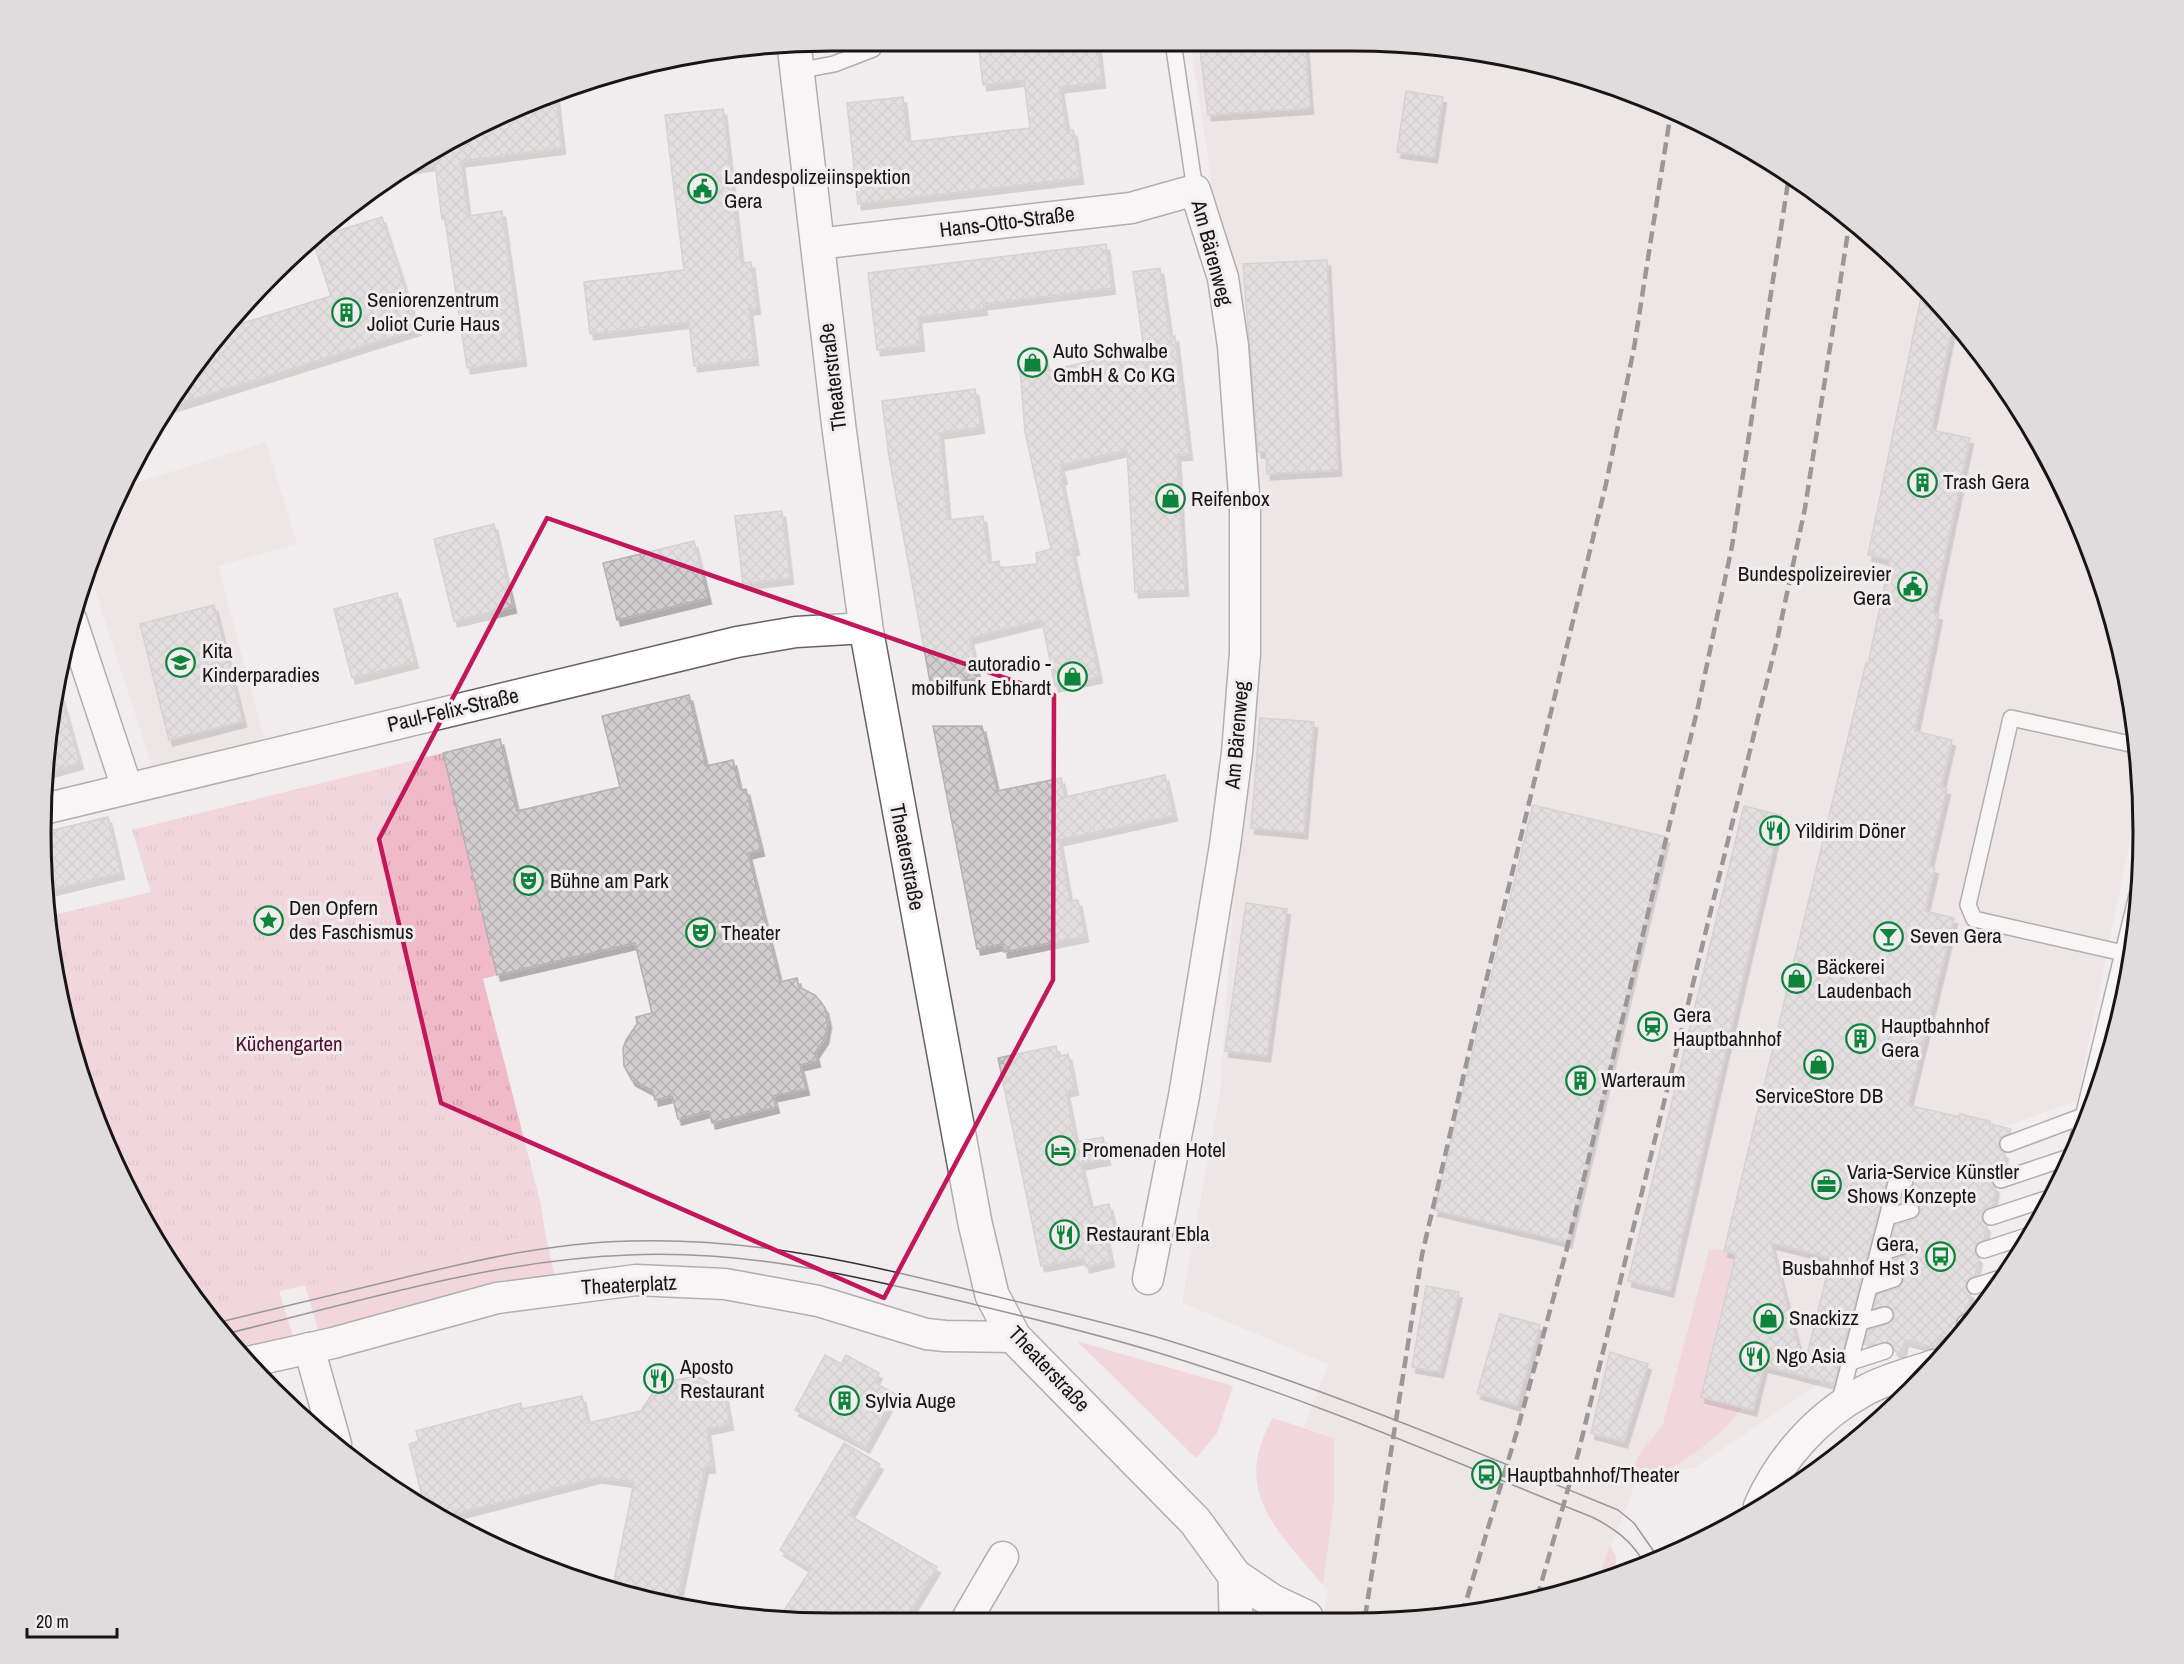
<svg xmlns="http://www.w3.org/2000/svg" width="2184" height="1664" font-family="'Archivo Narrow',sans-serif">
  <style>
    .built { fill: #eadce0 }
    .grass { fill: #f1bac9 }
    .park { fill: url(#park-tufts) }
    .building { fill: url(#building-cross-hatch); stroke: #b5b0b2; stroke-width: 1.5; fill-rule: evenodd; filter: url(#shadow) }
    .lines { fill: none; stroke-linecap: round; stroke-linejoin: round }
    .service-casing { stroke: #666263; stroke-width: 18 }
    .minor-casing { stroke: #666263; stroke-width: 33 }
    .secondary-casing { stroke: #666263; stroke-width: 36 }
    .service { stroke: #fff; stroke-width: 15 }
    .minor { stroke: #fff; stroke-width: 30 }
    .secondary { stroke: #fff; stroke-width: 33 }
    .tram { stroke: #322f30; stroke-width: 1.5 }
    .rail { stroke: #322f30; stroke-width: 4.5; stroke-dasharray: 12 6; stroke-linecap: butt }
    .marked { fill: none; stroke: #c2185b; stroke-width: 4.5; stroke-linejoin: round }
    .labels { text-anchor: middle; stroke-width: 6; stroke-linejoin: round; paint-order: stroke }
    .poi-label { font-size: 21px; fill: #171516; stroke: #f1eced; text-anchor: start }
    .street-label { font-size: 21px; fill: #171516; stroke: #f1eced }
    .park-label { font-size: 21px; fill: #520f2c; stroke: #f1eced }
    .rim { fill: none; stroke: #171516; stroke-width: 3 }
  </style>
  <defs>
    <pattern id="park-tufts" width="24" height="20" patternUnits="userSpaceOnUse" patternTransform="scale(1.5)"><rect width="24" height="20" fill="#f1bac9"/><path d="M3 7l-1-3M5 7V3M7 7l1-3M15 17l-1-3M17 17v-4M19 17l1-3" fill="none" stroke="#ce9fac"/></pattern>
    <pattern id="building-cross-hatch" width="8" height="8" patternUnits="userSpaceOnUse" patternTransform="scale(1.5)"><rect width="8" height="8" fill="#d2cdce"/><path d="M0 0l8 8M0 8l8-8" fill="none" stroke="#b4afb0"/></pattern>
    <filter id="shadow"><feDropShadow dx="3.5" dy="6" stdDeviation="0" flood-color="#0004"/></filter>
  </defs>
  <rect width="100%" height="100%" fill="#f1eced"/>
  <g class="built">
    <polygon points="1190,42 1403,42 1557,68 1702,122 1834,204 1947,310 2010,393 2083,529 2128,678 2140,792 2077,1101 1884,1168 1826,1379 1696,1467 1638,1477 1596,1584 1455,1617 1323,1617 1328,1591 1323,1585 1334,1501 1334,1438 1304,1427 1328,1364 1182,1303 1220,1093 1235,873 1261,557 1208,157"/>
    <polygon points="266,442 297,544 218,566 268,752 155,776 90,574 126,486"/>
  </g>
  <g class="grass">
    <polygon points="545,1232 555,1278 319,1333 305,1285"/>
    <path d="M1716 1249 1757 1259 1731 1276 1701 1397 1742 1408C1726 1430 1699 1452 1674 1466 1663 1473 1650 1475 1638 1477L1634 1471C1636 1451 1653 1441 1663 1424L1709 1250Z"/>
    <polygon points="279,1291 294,1339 239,1352 204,1308"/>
    <polygon points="1077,1341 1233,1386 1217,1433 1196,1458"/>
    <path d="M1273 1418 1334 1438V1501L1323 1585C1278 1531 1230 1491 1273 1418Z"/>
    <polygon points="1610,1546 1616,1556 1615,1577 1596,1584"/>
  </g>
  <polygon class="park" points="443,753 497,975 483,979 541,1205 545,1232 204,1308 174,1271 82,1086 56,986 49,916 151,892 132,830"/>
  <g class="building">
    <polygon points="978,41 1097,41 1102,82 1060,87 1067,130 1073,130 1074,134 1080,178 858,204 847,103 903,97 908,142 1030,128 1024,80 983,85"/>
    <polygon points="1199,42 1305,42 1310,108 1208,115"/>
    <polygon points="1406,91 1443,97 1434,157 1397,152"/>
    <polygon points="556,97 562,148 461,161 468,216 502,211 523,360 467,368 445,219 442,219 435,164 409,168 436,147"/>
    <polygon points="723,109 741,263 751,262 757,308 749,309 755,359 694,366 689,322 590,334 584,282 684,270 665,115"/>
    <polygon points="382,217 418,329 169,407 230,327 331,296 313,241 318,237"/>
    <polygon points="1106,244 1112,288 983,304 984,309 918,317 921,345 877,350 868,273"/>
    <polygon points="1327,260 1338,470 1267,474 1266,452 1258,452 1243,264"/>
    <polygon points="1160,268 1170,337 1175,336 1189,454 1177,455 1185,590 1135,592 1127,450 1060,465 1064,478 1061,479 1076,549 1072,550 1099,677 1055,686 1042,620 970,638 978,678 931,687 889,457 882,401 975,389 981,427 940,433 948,520 983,516 989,563 999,561 1000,568 1037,564 1036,553 1051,549 1025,432 1019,356 1043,350 1047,371 1144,349 1133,272"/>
    <path d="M1923 288 1954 319 1931 430 1970 438 1933 613 1939 614 1915 731 1952 740 1941 787 1947 789 1929 866 1935 868 1925 911 1954 918 1908 1105 1959 1117 1960 1114 1990 1121V1124L2011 1129 2010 1133 2001 1137 1999 1142V1148L2005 1153 2001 1170 1994 1173 1992 1178V1184L1996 1188 1992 1206 1984 1210 1982 1214V1221L1987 1226 1984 1240 1977 1243 1975 1247V1254L1979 1258 1975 1276 1968 1279 1966 1283V1289L1971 1294 1966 1312 1957 1318 1956 1327 1961 1332 1955 1339 1939 1336 1936 1348 1905 1340 1902 1353 1895 1351 1892 1344 1888 1342 1870 1346 1864 1344 1868 1330 1888 1324 1894 1318V1312L1888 1306 1874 1308 1877 1295 1898 1288 1903 1282V1275L1897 1270 1883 1272 1886 1262 1906 1255 1911 1248V1242L1904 1237 1892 1239 1895 1225 1914 1219 1921 1212 1920 1207 1914 1201 1901 1203 1904 1191 1911 1189 1914 1184 1913 1175 1907 1172 1894 1173 1887 1181 1834 1384 1764 1366 1753 1410 1701 1397 1736 1254 1724 1251 1866 663 1868 664 1890 560 1868 555ZM1771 1243 1831 1258 1804 1367Z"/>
    <polygon points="782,511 790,578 743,584 735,516"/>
    <polygon points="494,524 513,607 454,621 434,539"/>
    <polygon points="694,541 708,598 617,620 603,563"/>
    <polygon points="397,593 415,662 352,678 334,609"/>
    <polygon points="214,605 243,721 169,740 140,624"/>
    <polygon points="59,689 80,763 48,772 51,749"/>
    <polygon points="689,695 706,766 733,760 740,790 746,789 761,850 748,853 780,982 797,978 799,987 815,995 821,1002 825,1008 828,1022 825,1038 815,1053 817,1061 800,1065 806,1089 773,1096 776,1107 712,1123 709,1111 678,1119 672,1096 655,1100 653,1091 632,1080 624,1066 623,1048 626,1040 637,1024 636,1017 652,1013 635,943 497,975 443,753 500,739 517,811 620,787 602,716"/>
    <polygon points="1260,718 1314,722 1304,833 1251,828"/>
    <polygon points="933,726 982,726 997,791 1061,778 1065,797 1165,775 1174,815 1059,840 1070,901 1078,900 1085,936 1004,952 1003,944 977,949"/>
    <polygon points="1533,805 1666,837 1568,1242 1434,1210"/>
    <polygon points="1744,806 1781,815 1670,1291 1628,1281"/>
    <polygon points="108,817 121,873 46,891 41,833"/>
    <polygon points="1246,903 1287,909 1267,1056 1225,1051"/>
    <polygon points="1056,1046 1058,1057 1068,1054 1075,1089 1066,1091 1076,1142 1103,1137 1107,1159 1081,1164 1091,1208 1109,1204 1116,1235 1106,1237 1111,1261 1086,1267 1084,1258 1041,1266 998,1058"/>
    <polygon points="1426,1286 1459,1292 1440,1372 1412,1367"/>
    <polygon points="1500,1314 1540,1325 1517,1405 1477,1393"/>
    <polygon points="1610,1352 1648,1364 1624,1442 1591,1433"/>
    <polygon points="825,1355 841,1364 846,1355 879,1373 874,1382 895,1394 866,1447 795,1410"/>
    <polygon points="697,1376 724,1391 730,1424 707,1429 712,1467 705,1467 677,1603 613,1586 634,1482 598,1477 451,1515 442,1510 433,1512 425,1508 409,1444 419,1441 416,1431 521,1403 522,1409 582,1396 588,1423 641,1411 659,1383"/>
    <polygon points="844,1443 880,1464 849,1515 937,1567 907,1617 780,1617 811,1569 780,1550"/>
  </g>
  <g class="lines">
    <defs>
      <g id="service">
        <polyline points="1173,42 1195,190"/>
        <polyline points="797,71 834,64 873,49 875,41"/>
        <polyline points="2123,953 1974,919 1968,905 2011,718 2135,745"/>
        <polyline points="2008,1144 2083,1116"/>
        <polyline points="2075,1150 2137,895"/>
        <polyline points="2001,1180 2072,1156"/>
        <polyline points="1888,1217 1911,1210"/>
        <polyline points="1991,1217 2049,1198"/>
        <polyline points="1984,1250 2030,1235"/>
        <polyline points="1879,1254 1902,1246"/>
        <polyline points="1975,1286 2007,1276"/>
        <polyline points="1870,1287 1894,1279"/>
        <polyline points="1861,1322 1885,1315"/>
        <polyline points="1965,1323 1969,1321"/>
        <polyline points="1851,1362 1885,1351"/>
        <polyline points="1839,1404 1896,1183 1905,1181"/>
      </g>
      <g id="minor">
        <polyline points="817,244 1131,208 1195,190 1223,278 1233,346 1245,509 1245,653 1237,753 1225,845 1184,1096 1148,1279"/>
        <polyline points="71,619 127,788"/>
        <polyline points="44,809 737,642 796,632 866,628"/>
        <polyline points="309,1348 336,1444"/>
        <polyline points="248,1362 333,1343 497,1298 636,1280 725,1284 818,1301 926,1334 945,1336 1014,1337"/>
        <path d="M1759 1506C1780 1458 1818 1416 1864 1391 1885 1379 1911 1373 1934 1365"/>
        <polyline points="968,1617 1003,1557"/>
      </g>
      <g id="secondary">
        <polyline points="794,45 839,428 866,628 975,1223 992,1295 1014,1337 1195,1521 1235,1576 1272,1601 1306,1617"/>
        <polyline points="1235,1576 1236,1617"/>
      </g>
    </defs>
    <use href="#service" class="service-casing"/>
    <use href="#minor" class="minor-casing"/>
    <use href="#secondary" class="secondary-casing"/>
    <use href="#service" class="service"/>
    <use href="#minor" class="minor"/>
    <use href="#secondary" class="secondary"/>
    <g class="tram">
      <path d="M216 1323C273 1309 329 1296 386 1282 467 1262 547 1243 630 1241 757 1237 869 1265 990 1295 1047 1309 1104 1322 1160 1338 1316 1385 1467 1448 1618 1510L1634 1523 1657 1556"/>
      <path d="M225 1334C358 1302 491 1260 629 1255 745 1250 848 1274 960 1301 1026 1317 1094 1333 1159 1353 1307 1398 1449 1460 1592 1517 1614 1528 1632 1541 1644 1563"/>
    </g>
    <g class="rail">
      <polyline points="1537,1598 1578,1454 1778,636 1805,508 1850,219"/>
      <polyline points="1462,1615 1517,1431 1566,1252 1698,707 1732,546 1789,176"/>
      <polyline points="1365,1617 1422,1255 1473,1035 1606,484 1634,348 1671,111"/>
    </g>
  </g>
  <path d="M0 0H2184V1664H0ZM547 518 1054 695 1053 980 884 1298 441 1103 379 839Z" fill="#f1eced" fill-opacity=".55" fill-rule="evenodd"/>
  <path class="marked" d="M547 518 1054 695 1053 980 884 1298 441 1103 379 839Z"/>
  <defs>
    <symbol id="civic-ring" viewBox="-11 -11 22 22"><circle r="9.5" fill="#f1eced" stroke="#0e833c" stroke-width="1.5"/><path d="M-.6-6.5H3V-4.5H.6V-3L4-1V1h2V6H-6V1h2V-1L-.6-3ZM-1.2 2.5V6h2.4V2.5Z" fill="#0e833c"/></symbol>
    <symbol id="building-ring" viewBox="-11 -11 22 22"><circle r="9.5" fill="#f1eced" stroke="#0e833c" stroke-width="1.5"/><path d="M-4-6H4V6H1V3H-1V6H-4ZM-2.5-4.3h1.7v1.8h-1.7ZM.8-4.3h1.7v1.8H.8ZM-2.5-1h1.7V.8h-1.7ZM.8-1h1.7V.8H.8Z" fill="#0e833c"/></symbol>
    <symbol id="shop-ring" viewBox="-11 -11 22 22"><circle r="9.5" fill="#f1eced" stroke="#0e833c" stroke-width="1.5"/><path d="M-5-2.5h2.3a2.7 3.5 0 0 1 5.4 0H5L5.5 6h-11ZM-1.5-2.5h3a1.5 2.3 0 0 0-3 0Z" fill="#0e833c"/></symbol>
    <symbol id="school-ring" viewBox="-11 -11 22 22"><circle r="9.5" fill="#f1eced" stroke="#0e833c" stroke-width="1.5"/><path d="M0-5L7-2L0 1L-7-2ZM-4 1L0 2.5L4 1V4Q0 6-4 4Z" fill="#0e833c"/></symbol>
    <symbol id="restaurant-ring" viewBox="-11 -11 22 22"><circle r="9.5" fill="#f1eced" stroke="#0e833c" stroke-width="1.5"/><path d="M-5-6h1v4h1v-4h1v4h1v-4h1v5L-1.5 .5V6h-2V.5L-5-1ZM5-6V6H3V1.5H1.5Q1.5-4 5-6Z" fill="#0e833c"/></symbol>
    <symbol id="theatre-ring" viewBox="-11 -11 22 22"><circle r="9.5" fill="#f1eced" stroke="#0e833c" stroke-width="1.5"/><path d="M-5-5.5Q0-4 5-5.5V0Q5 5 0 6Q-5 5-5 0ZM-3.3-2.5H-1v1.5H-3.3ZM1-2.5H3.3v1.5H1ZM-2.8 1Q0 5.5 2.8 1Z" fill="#0e833c"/></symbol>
    <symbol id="sight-ring" viewBox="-11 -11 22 22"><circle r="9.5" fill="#f1eced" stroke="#0e833c" stroke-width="1.5"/><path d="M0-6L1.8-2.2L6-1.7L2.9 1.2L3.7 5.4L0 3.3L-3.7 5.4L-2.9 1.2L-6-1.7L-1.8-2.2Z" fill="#0e833c"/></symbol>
    <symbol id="bar-ring" viewBox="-11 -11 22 22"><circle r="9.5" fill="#f1eced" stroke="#0e833c" stroke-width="1.5"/><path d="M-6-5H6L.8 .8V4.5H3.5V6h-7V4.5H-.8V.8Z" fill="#0e833c"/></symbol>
    <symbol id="station-ring" viewBox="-11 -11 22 22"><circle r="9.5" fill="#f1eced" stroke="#0e833c" stroke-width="1.5"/><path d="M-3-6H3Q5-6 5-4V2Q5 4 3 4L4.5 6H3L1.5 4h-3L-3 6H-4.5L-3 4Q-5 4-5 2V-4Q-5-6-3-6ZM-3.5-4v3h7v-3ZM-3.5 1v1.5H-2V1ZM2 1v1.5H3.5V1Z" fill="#0e833c"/></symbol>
    <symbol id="hotel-ring" viewBox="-11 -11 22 22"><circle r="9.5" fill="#f1eced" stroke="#0e833c" stroke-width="1.5"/><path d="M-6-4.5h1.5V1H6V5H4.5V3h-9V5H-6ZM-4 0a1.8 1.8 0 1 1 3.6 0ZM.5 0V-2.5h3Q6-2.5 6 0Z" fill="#0e833c"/></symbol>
    <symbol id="office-ring" viewBox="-11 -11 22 22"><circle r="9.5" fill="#f1eced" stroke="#0e833c" stroke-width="1.5"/><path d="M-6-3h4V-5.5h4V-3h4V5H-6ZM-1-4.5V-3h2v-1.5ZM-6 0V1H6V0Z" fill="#0e833c"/></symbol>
    <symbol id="bus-ring" viewBox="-11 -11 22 22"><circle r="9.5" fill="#f1eced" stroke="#0e833c" stroke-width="1.5"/><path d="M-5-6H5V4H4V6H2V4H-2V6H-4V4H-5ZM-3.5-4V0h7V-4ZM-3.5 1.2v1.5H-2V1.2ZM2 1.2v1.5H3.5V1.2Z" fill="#0e833c"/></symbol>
  </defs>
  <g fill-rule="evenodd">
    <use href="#civic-ring" x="686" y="172" width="33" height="33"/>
    <use href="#building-ring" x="330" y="296" width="33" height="33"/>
    <use href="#shop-ring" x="1016" y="346" width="33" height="33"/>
    <use href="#building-ring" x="1906" y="466" width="33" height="33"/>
    <use href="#shop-ring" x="1154" y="482" width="33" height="33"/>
    <use href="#civic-ring" x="1896" y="570" width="33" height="33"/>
    <use href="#school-ring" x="164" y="646" width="33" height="33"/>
    <use href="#shop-ring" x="1056" y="660" width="33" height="33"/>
    <use href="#restaurant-ring" x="1758" y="814" width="33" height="33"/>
    <use href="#theatre-ring" x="512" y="864" width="33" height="33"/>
    <use href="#sight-ring" x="252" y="904" width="33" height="33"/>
    <use href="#theatre-ring" x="684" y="916" width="33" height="33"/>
    <use href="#bar-ring" x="1872" y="920" width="33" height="33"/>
    <use href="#shop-ring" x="1780" y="962" width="33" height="33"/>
    <use href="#station-ring" x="1636" y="1010" width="33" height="33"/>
    <use href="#building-ring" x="1844" y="1022" width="33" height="33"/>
    <use href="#shop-ring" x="1802" y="1048" width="33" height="33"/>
    <use href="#building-ring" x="1564" y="1064" width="33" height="33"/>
    <use href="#hotel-ring" x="1044" y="1134" width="33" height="33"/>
    <use href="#office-ring" x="1810" y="1168" width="33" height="33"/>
    <use href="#restaurant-ring" x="1048" y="1218" width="33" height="33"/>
    <use href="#bus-ring" x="1924" y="1240" width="33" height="33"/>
    <use href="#shop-ring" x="1752" y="1302" width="33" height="33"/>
    <use href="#restaurant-ring" x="1738" y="1340" width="33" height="33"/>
    <use href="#restaurant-ring" x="642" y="1362" width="33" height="33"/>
    <use href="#building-ring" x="828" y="1384" width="33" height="33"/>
    <use href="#bus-ring" x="1470" y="1458" width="33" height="33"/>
  </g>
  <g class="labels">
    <g class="poi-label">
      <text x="724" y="184">Landespolizeiinspektion<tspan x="724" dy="24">Gera</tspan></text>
      <text x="367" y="307">Seniorenzentrum<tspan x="367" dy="24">Joliot Curie Haus</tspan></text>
      <text x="1053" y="358">Auto Schwalbe<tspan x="1053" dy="24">GmbH &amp; Co KG</tspan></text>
      <text x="1943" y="489">Trash Gera</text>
      <text x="1191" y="506">Reifenbox</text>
      <text x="1891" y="581" text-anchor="end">Bundespolizeirevier<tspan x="1891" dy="24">Gera</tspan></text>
      <text x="202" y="658">Kita<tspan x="202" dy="24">Kinderparadies</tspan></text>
      <text x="1051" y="671" text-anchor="end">autoradio -<tspan x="1051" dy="24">mobilfunk Ebhardt</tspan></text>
      <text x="1795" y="838">Yildirim Döner</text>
      <text x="550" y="888">Bühne am Park</text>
      <text x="289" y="915">Den Opfern<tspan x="289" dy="24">des Faschismus</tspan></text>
      <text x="721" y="940">Theater</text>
      <text x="1910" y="943">Seven Gera</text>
      <text x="1817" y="974">Bäckerei<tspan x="1817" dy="24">Laudenbach</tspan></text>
      <text x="1673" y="1022">Gera<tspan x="1673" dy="24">Hauptbahnhof</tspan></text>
      <text x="1881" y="1033">Hauptbahnhof<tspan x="1881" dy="24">Gera</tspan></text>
      <text x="1601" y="1087">Warteraum</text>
      <text x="1819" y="1103" text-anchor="middle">ServiceStore DB</text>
      <text x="1082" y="1157">Promenaden Hotel</text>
      <text x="1847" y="1179">Varia-Service Künstler<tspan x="1847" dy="24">Shows Konzepte</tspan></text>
      <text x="1086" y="1241">Restaurant Ebla</text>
      <text x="1919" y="1251" text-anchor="end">Gera,<tspan x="1919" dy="24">Busbahnhof Hst 3</tspan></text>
      <text x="1789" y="1325">Snackizz</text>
      <text x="1776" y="1363">Ngo Asia</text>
      <text x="680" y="1374">Aposto<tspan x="680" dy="24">Restaurant</tspan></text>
      <text x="865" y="1408">Sylvia Auge</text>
      <text x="1507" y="1482">Hauptbahnhof/Theater</text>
    </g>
    <g class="street-label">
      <text transform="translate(1007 222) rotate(-7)" y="7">Hans-Otto-Straße</text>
      <text transform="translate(1212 253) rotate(75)" y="7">Am Bärenweg</text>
      <text transform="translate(833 377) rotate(-97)" y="7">Theaterstraße</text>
      <text transform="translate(453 710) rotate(-13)" y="7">Paul-Felix-Straße</text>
      <text transform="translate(1237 735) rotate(-85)" y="7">Am Bärenweg</text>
      <text transform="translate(907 857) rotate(79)" y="7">Theaterstraße</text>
      <text transform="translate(629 1285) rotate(-3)" y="7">Theaterplatz</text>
      <text transform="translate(1049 1369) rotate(47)" y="7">Theaterstraße</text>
    </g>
    <g class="park-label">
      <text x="289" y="1051">Küchengarten</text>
    </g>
  </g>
  <path d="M0 0H2184V1664H0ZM832 51H1352A781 781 0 0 1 2133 832V832A781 781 0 0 1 1352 1613H832A781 781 0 0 1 51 832V832A781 781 0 0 1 832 51Z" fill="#e0dbdc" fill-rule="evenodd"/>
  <path class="rim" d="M832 51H1352A781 781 0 0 1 2133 832V832A781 781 0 0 1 1352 1613H832A781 781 0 0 1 51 832V832A781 781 0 0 1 832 51Z"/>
  <path d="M27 1628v9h90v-9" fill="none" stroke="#171516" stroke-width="3"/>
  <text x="36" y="1628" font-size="18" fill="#171516" stroke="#f1eced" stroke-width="4.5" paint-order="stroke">20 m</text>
</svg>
